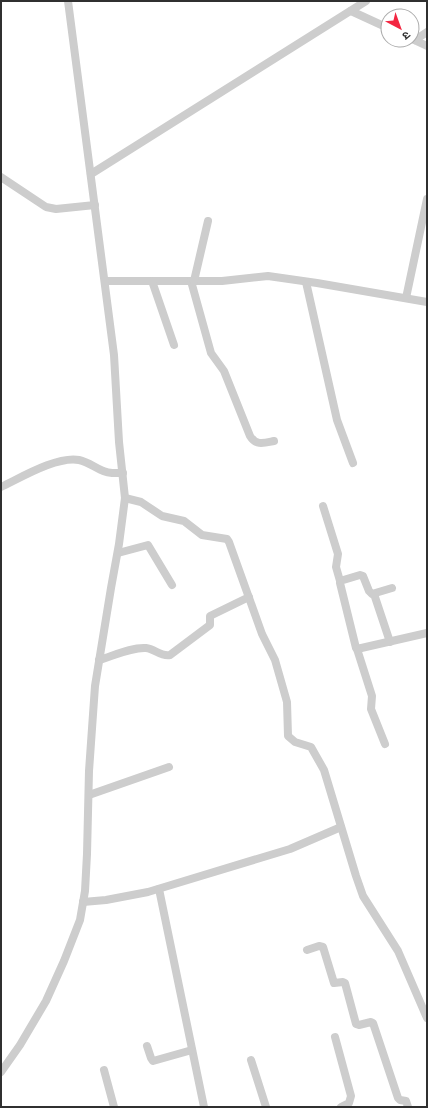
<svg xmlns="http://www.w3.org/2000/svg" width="428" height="1108" font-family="'Alegreya Sans','Noto Sans Devanagari',sans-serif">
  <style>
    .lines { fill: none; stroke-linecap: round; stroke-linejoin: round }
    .minor { stroke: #cdcdcd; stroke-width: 8 }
  </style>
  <rect width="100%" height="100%" fill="#fff"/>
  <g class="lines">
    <g class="minor">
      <polyline points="351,11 388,28"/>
      <polyline points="412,39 427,46"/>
      <polyline points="415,40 427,32"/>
      <polyline points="91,174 366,1"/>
      <polyline points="1,177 46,207 56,209 95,205"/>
      <polyline points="105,281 222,281 268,276 317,283 427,302"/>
      <polyline points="152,281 174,345"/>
      <path d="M191 281 211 353 224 371 250 436C256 446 264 443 274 441"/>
      <polyline points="194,281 208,221"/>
      <polyline points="306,282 337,420 353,463"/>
      <polyline points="406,298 427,199"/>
      <path d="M1 487C22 477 57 456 79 460 88 462 94 467 101 470 108 474 115 473 123 473"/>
      <polyline points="125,498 141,502 162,516 184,521 202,535 227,539 229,542 262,634 275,660 287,702 288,736 295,742 311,747 324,770 356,876 363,896 398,951 427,1018"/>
      <polyline points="323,506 338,554 336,567 340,581"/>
      <polyline points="118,553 148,545 172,585"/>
      <polyline points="392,588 372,594 369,591 363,576 360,575 340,581 340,583 356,648 357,649 427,633"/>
      <polyline points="374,594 390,642"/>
      <polyline points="357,649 372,696 371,709 385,744"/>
      <path d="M99 660C113 656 131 647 146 648 155 649 161 657 170 655L210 625V616L249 597"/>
      <polyline points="89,795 169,767"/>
      <polyline points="159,889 204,1107"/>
      <polyline points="83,902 106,900 148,892 290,849 341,827"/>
      <polyline points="307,950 319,946 323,947 334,983 343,982 345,983 356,1024 359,1025 371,1022 373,1023 398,1098 400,1100 406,1101 408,1107"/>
      <polyline points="335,1037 351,1096 349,1103 341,1107"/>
      <polyline points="147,1046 151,1058 153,1061 192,1050"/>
      <polyline points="251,1060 266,1107"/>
      <polyline points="104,1070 114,1107"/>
      <polyline points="1,1072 20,1045 46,1001 64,961 80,920 85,891 87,854 89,771 95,686 111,588 119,544 125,498 119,442 114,355 68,1"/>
    </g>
  </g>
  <rect width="428" height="1108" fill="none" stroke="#303030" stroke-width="4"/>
  <g transform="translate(400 28) rotate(139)"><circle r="19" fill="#ffffff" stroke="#acacac"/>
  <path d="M0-3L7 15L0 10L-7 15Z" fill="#f32641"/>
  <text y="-6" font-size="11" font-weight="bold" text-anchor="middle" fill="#303030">उ</text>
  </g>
</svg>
